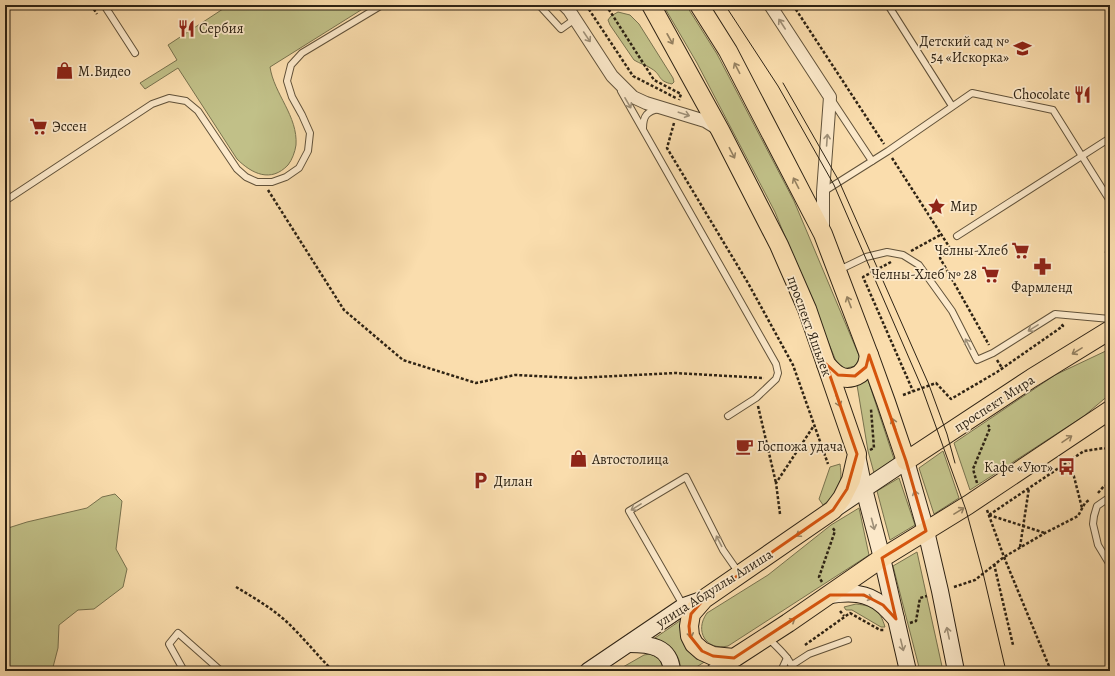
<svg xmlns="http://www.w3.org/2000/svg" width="1115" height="676" font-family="Alegreya,serif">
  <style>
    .green { fill: #c1c088; stroke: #78724e }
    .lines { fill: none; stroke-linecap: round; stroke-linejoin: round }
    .lane-casing { stroke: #61523a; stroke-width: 8 }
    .street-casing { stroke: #61523a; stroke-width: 14 }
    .secondary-casing { stroke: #2e2314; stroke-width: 18 }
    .primary-casing { stroke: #2e2314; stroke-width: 20 }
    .path { stroke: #2e2314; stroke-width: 2.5; stroke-dasharray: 3 2; stroke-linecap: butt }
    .lane { stroke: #fce9ca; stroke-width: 6 }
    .street { stroke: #fce9ca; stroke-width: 12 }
    .secondary { stroke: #fce9ca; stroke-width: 16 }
    .primary { stroke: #faddad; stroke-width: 18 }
    .tram { stroke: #2e2314; stroke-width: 1 }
    .oneway { stroke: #9f9078 }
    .oneway2 { stroke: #948060 }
    .marked { fill: none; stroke: #d5540d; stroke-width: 3; stroke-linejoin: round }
    .labels { text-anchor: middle; stroke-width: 3.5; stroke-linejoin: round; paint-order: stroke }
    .poi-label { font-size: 14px; fill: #2e2314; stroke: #fce9ca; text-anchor: start }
    .street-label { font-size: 14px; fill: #2e2314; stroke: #fce9ca }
  </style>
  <rect width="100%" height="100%" fill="#faddad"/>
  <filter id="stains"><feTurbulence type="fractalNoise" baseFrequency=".005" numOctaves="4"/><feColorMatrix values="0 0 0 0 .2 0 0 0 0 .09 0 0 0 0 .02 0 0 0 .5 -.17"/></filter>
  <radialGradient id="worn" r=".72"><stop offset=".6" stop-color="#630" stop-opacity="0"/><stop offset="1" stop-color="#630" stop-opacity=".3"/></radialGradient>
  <g class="green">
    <path d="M229 5H369L270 67C274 94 298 116 296 145 295 152 292 160 288 165 271 183 252 174 237 159L178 68 145 89 140 83 177 60 168 45Z"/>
    <polygon points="663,5 686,5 717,54 794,201 860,358 855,366 843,369 836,361 775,212 697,63"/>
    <path d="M618 12 630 15 639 24 673 78 674 82 672 84C657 81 662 75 652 69 647 65 640 64 634 60L610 25 608 20 611 16Z"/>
    <polygon points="1110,349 1110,394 1084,416 970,490 954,443 1055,375"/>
    <polygon points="868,380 894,459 874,473 868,451 857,385"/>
    <polygon points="943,451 959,498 934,514 919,468"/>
    <path d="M840 464C843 484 839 493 823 505L819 499 830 467Z"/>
    <polygon points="899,478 915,525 890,540 877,491"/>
    <polygon points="115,494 122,501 116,549 127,569 123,587 94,609 78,610 59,625 58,648 52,671 5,671 5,529 27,522 87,508 102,497"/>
    <path d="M859 508 869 555 728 646C706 651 694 631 707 613L768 575 831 525Z"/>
    <polygon points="917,552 943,671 920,671 893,566"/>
    <path d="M856 604C874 606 880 610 885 627H881L852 610H846L844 607Z"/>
    <path d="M681 620 706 661 690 671H680C682 654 668 645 655 638Z"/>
    <path d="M650 654C659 657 663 662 663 671H616L644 655Z"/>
  </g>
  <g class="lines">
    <defs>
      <g id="lane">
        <polyline points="104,5 135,53"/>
        <polyline points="539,5 561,29 575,19"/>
        <polyline points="888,5 952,106"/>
        <polyline points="621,91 776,364 778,373 776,379 756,398 728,416"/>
        <polyline points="831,99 872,161"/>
        <path d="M643 128C643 116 647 111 659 109"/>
        <polyline points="823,192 888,151 972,93 1053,110 1110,201"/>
        <polyline points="5,201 152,104 169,98 186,101 198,111 237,169 246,177 257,182 272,182 286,177 299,168 308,151 310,133 302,115 292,97 287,81 291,65 302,53 382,5"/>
        <polyline points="957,236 1110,138"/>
        <polyline points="839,270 866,257 887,252 903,255 919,265 952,311 977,360 993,353 1055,314 1110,319"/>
        <polyline points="1110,497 1097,506 1094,516 1093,524 1098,545 1110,565"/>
        <polyline points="683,605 629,511 686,477 723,550 739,573"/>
        <path d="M768 638C778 648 790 658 794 671"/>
        <polyline points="792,665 809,654 848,640"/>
        <polyline points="184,671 169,644 178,633 221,671"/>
        <polyline points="781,671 787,658"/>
      </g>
      <g id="street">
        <polyline points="564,5 569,10 612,76 633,97 646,103 705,121 718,129"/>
        <polyline points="770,5 830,97 823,192 823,229"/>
      </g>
      <g id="secondary">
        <polyline points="857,455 864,489 882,558 908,671"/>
        <polyline points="836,508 906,461 926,531 940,591 956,671"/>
        <path d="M830 595C849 592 867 592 882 605 887 609 891 614 896 619"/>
        <path d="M629 644C650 644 670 646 672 671"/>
        <polyline points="588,671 684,606 704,599"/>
        <polyline points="715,671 734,658"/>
      </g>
      <g id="primary">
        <polyline points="651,5 720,130 779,245 807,309 857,454 851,480 842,498 833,510 704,599 691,614 689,626 690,636 694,644 702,651 713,656 734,658 788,623 882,558 968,505 1110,410"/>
        <polyline points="699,5 728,51 823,234 869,355 886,402 906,461 1032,378 1110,330"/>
        <path d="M826 364C830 368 833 372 838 375 847 381 860 377 865 368 868 364 868 359 869 355"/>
      </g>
    </defs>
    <use href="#lane" class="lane-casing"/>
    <use href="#street" class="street-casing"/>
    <use href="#secondary" class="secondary-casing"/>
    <use href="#primary" class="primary-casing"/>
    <g class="path">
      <polyline points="91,5 97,14"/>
      <polyline points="586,5 633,76 676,98"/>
      <polyline points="606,5 654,80 681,94 679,100"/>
      <polyline points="793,5 884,144"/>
      <polyline points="674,123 667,148 748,283 793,365 828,464"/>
      <polyline points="892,158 950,248 940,258 989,345"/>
      <polyline points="268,190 344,310 403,360 476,383 515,375 576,378 675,373 764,378"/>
      <polyline points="911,251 942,234"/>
      <polyline points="1106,253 1110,216"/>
      <polyline points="891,262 863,277 913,391"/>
      <polyline points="997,360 1002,368"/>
      <polyline points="903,395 936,383 951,399 997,372 1063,326 1061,324"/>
      <polyline points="758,406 776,483"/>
      <polyline points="870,450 874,448 871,409"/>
      <polyline points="1070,461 1082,508"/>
      <polyline points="977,483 973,469 990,428 988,425"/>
      <polyline points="1098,493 1104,486 1110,485"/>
      <polyline points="987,510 1004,557 1051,671"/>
      <polyline points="780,514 776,483 813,427"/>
      <polyline points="989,515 1084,451 1104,448 1110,450"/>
      <polyline points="989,515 1045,533"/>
      <polyline points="1020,547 1029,488"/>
      <polyline points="994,564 1013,645"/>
      <polyline points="822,582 819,577 835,531 832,527"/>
      <path d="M236 587C256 599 277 611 293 628 307 642 319 657 333 671"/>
      <polyline points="954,587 975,580 1004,557 1045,533 1078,516 1085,503 1089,500"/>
      <polyline points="840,611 844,616"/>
      <polyline points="910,623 916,621 920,598 927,596"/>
      <polyline points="805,645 850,613 880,630 884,630"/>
    </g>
    <use href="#lane" class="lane"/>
    <use href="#street" class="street"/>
    <use href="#secondary" class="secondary"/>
    <use href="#primary" class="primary"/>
    <g class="tram">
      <polyline points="725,5 778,86 834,185 922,388 966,510 983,573 1006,671"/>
      <polyline points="783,83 839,181 929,385 947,434 955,463"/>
    </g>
  </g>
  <defs><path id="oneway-shaft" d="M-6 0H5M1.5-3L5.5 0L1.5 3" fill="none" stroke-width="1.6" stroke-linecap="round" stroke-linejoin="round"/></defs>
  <g class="oneway">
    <use href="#oneway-shaft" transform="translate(782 24) rotate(-123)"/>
    <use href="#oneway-shaft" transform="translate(587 37) rotate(56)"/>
    <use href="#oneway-shaft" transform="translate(628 103) rotate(60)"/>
    <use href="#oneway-shaft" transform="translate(684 114) rotate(18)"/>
    <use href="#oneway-shaft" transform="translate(827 140) rotate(-86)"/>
    <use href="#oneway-shaft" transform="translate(1033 328) rotate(148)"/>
    <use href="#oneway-shaft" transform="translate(968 344) rotate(-117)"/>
    <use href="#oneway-shaft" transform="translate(916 496) rotate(-106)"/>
    <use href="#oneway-shaft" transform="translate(636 507) rotate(148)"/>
    <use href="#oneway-shaft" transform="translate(873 524) rotate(75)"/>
    <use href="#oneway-shaft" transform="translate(719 541) rotate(-117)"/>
    <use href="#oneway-shaft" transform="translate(867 597) rotate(19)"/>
    <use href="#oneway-shaft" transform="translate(948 633) rotate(-102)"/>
    <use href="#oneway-shaft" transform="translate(902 645) rotate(76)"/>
  </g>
  <g class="oneway2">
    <use href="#oneway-shaft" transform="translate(670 39) rotate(61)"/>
    <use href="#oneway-shaft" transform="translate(737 68) rotate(-117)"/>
    <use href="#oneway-shaft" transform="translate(732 153) rotate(63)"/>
    <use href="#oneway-shaft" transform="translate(796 183) rotate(-117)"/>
    <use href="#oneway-shaft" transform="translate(849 302) rotate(-111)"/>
    <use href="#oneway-shaft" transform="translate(1077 351) rotate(148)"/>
    <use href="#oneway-shaft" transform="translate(838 401) rotate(71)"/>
    <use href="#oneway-shaft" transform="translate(894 424) rotate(-108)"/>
    <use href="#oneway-shaft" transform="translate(1067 439) rotate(-34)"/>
    <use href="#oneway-shaft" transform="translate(959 511) rotate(-32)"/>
    <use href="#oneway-shaft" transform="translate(801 533) rotate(146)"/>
    <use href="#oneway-shaft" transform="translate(790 622) rotate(-34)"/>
    <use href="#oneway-shaft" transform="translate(690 632) rotate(78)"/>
  </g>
  <path class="marked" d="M869 355 906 461 926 531 882 558 896 619 883 605 864 595H830L734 658 713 656 702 651 690 636 689 626 691 614 704 599 833 510 847 489 857 454 826 364 838 375 855 376 866 367Z"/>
  <defs>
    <symbol id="restaurant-bare" viewBox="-9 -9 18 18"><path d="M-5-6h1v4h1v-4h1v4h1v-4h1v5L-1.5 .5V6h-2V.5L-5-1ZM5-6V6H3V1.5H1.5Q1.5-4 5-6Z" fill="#8f2418" stroke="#fce9ca" stroke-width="2.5" paint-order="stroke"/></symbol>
    <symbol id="school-bare" viewBox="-9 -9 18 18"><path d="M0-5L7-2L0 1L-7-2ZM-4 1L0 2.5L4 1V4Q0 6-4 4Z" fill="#8f2418" stroke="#fce9ca" stroke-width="2.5" paint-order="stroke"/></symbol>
    <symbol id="shop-bare" viewBox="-9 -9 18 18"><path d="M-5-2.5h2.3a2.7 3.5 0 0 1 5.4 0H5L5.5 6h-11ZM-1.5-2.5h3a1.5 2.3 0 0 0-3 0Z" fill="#8f2418" stroke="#fce9ca" stroke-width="2.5" paint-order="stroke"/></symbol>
    <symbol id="supermarket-bare" viewBox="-9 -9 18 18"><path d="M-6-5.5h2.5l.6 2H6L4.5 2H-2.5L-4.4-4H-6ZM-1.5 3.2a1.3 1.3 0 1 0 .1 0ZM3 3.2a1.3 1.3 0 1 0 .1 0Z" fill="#8f2418" stroke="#fce9ca" stroke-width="2.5" paint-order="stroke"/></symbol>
    <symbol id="sight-bare" viewBox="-9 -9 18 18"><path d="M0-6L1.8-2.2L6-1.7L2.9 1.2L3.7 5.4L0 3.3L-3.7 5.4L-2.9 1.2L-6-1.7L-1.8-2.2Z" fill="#8f2418" stroke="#fce9ca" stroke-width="2.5" paint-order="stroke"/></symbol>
    <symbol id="pharmacy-bare" viewBox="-9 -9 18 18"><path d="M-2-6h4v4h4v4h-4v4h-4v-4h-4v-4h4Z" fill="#8f2418" stroke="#fce9ca" stroke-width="2.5" paint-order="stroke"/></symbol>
    <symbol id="cafe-bare" viewBox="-9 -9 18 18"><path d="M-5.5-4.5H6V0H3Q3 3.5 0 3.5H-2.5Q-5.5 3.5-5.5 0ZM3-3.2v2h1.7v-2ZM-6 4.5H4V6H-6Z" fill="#8f2418" stroke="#fce9ca" stroke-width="2.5" paint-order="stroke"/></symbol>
    <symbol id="bus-bare" viewBox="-9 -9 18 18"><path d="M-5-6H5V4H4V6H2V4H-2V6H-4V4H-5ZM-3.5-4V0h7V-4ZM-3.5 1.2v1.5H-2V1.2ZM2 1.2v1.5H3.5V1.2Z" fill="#8f2418" stroke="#fce9ca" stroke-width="2.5" paint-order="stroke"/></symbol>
    <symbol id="parking-bare" viewBox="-9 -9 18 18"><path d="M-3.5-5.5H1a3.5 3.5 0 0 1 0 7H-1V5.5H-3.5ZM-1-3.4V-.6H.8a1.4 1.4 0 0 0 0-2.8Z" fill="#8f2418" stroke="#fce9ca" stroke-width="2.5" paint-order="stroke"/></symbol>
  </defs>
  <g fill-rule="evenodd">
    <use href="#restaurant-bare" x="174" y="16" width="25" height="25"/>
    <use href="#school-bare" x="1010" y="36" width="25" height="25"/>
    <use href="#shop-bare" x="52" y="58" width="25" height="25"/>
    <use href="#restaurant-bare" x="1070" y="82" width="25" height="25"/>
    <use href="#supermarket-bare" x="26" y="114" width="25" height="25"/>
    <use href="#sight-bare" x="924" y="194" width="25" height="25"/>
    <use href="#supermarket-bare" x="1008" y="238" width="25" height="25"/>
    <use href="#pharmacy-bare" x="1030" y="254" width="25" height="25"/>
    <use href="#supermarket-bare" x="978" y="262" width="25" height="25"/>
    <use href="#cafe-bare" x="732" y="434" width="25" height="25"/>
    <use href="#shop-bare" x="566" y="446" width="25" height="25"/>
    <use href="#bus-bare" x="1054" y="454" width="25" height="25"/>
    <use href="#parking-bare" x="468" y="468" width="25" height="25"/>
  </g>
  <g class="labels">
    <g class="poi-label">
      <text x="199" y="33">Сербия</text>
      <text x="1009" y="46" text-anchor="end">Детский сад №<tspan x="1009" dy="16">54 «Искорка»</tspan></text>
      <text x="78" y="76">М.Видео</text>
      <text x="1070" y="99" text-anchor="end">Chocolate</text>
      <text x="52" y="131">Эссен</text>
      <text x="950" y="211">Мир</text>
      <text x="1008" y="255" text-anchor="end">Челны-Хлеб</text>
      <text x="977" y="279" text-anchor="end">Челны-Хлеб № 28</text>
      <text x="1042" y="292" text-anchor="middle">Фармленд</text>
      <text x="757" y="451">Госпожа удача</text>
      <text x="592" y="464">Автостолица</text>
      <text x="1053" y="472" text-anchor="end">Кафе «Уют»</text>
      <text x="494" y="486">Дилан</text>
    </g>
    <g class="street-label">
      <text transform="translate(810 326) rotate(70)" y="5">проспект Яшьлек</text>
      <text transform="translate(994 403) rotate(-33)" y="5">проспект Мира</text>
      <text transform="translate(714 588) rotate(-32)" y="5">улица Абдуллы Алиша</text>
    </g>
  </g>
  <rect width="1115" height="676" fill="none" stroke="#faddad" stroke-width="20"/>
  <rect x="6" y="6" width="1103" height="664" fill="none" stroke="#2e2314" stroke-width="2"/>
  <rect x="10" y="10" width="1095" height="656" fill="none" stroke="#2e2314"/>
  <rect width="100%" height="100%" filter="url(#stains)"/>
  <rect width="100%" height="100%" fill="url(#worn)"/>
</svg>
